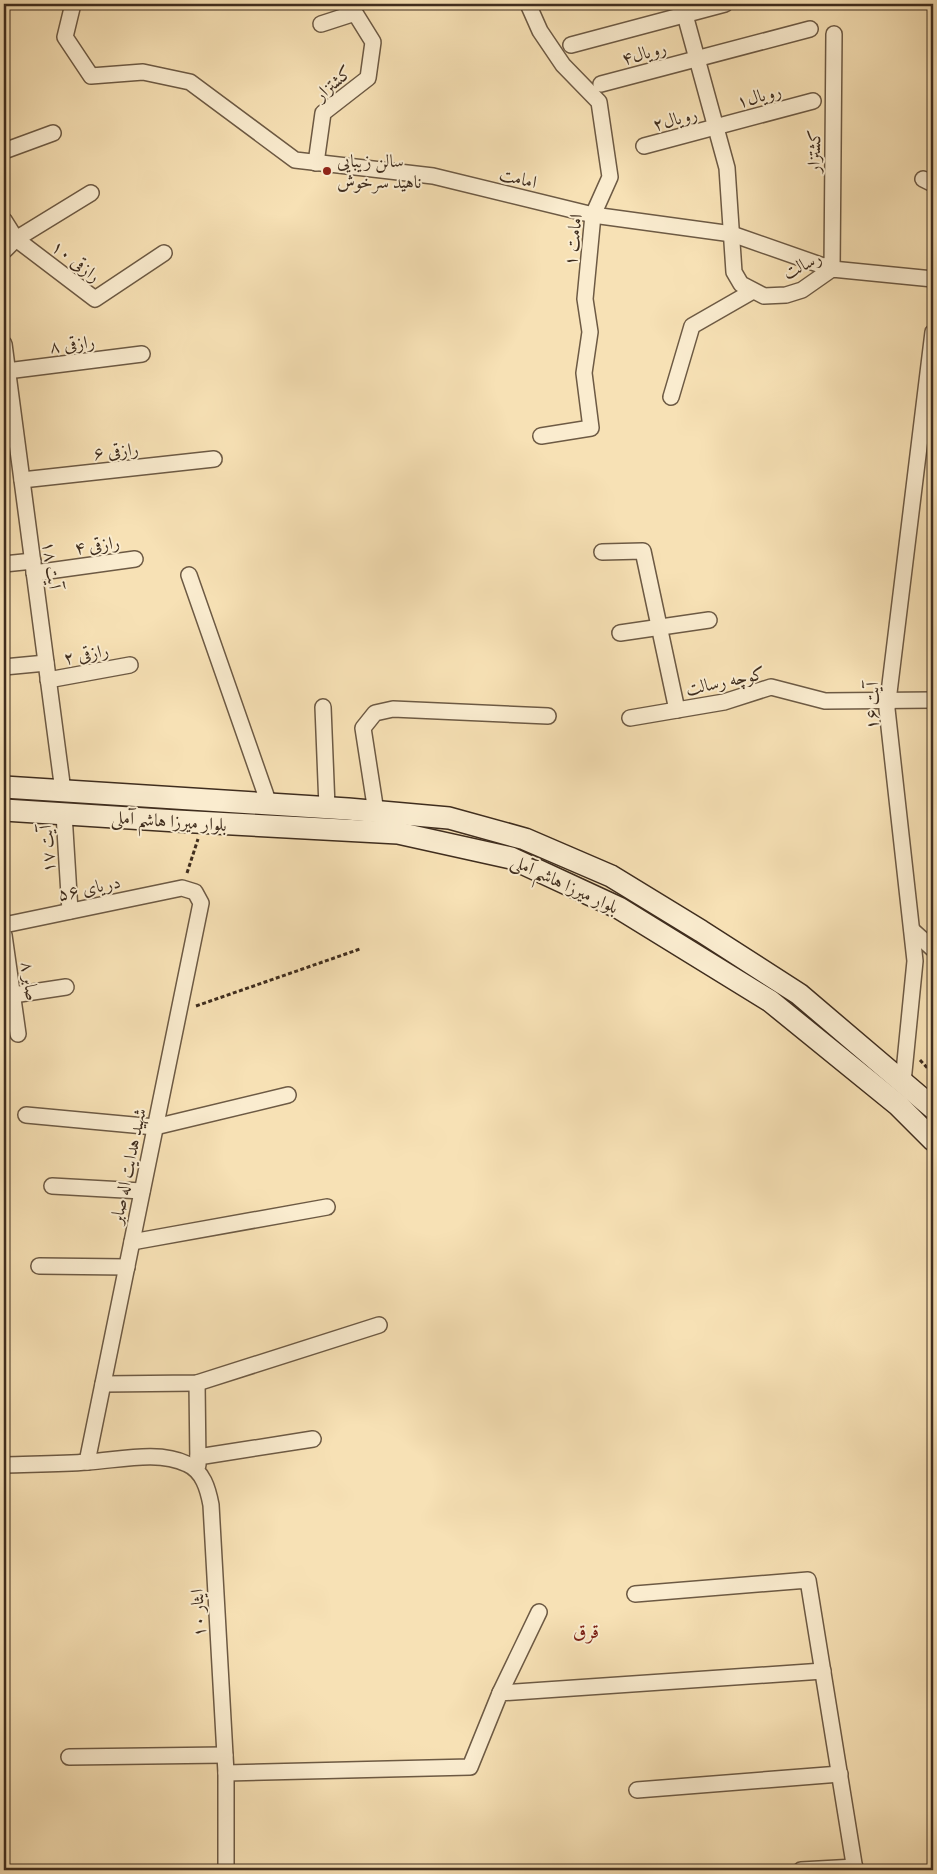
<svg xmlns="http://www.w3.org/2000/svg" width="937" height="1874" font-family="'IM FELL French Canon',Amiri,serif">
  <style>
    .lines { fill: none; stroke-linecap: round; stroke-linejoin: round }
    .street-casing { stroke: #6d5a44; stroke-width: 18 }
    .secondary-casing { stroke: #3f2d1e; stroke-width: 24 }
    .path { stroke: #3f2d1e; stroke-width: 3; stroke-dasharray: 4 2.5; stroke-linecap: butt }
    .street { stroke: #faeccf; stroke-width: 15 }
    .secondary { stroke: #faeccf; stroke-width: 21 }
    .poi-dot { fill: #8f2418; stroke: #faeccf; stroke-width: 2 }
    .labels { text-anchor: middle; stroke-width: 4; stroke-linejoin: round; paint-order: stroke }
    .street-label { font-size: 18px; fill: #3f2d1e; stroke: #faeccf }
    .poi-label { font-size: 18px; fill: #3f2d1e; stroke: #faeccf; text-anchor: start }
    .quarter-label { font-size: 20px; fill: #7a1f14; stroke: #faeccf }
  </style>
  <rect width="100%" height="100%" fill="#f7e1b5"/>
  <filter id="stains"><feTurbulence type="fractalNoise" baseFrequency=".004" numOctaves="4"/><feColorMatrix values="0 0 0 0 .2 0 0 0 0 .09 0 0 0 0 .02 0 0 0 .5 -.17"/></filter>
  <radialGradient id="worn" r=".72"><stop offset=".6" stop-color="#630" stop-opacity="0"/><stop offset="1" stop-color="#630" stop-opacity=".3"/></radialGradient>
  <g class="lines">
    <defs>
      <g id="street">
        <polyline points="73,4 65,37 91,76 143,72 190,82 295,160 433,176 593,215 732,234 832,269 834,34"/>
        <polyline points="528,4 540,31 563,65 599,102 610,177 593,215 585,299 590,332 584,373 591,428 541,436"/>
        <polyline points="682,4 727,168 734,272 741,284 764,296 786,295 802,290 832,269 933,279"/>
        <polyline points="571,45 725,4"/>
        <polyline points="601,84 810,29"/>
        <polyline points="644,146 813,101"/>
        <polyline points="4,151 53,133"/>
        <polyline points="316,163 323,113 368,78 373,42 355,13 321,24"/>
        <polyline points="923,179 933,184"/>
        <polyline points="4,220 16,239 95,299 164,253"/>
        <polyline points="4,251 16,239 91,193"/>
        <polyline points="4,344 63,791"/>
        <polyline points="7,371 142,354"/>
        <polyline points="671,397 692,326 753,291"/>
        <polyline points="22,480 214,459"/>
        <polyline points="602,552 643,551 677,710"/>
        <polyline points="4,564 33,561"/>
        <polyline points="34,573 135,559"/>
        <polyline points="189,575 269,804"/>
        <polyline points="620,633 709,620"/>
        <polyline points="4,667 46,663"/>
        <polyline points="48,680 130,665"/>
        <polyline points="323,707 327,807"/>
        <polyline points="630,718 724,702 771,687 825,701 933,700"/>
        <polyline points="376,812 363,728 375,713 393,709 548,716"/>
        <polyline points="64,814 70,911"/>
        <polyline points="4,925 182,888 195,892 201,903 87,1462"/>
        <polyline points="912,930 933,949"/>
        <polyline points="4,935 18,1034"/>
        <polyline points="13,995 66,987"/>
        <polyline points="903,1082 915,961 887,709 933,332"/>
        <polyline points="26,1115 155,1127 288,1095"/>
        <polyline points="52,1186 142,1191"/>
        <polyline points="132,1242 327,1207"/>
        <polyline points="39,1266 127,1267"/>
        <polyline points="197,1383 198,1465"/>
        <polyline points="103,1384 197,1383 379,1325"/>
        <polyline points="198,1457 313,1439"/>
        <path d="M4 1465C32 1464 60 1464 88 1462 119 1460 159 1450 187 1464 203 1471 208 1489 211 1505L226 1773V1870"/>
        <polyline points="635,1594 808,1580 855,1870"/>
        <polyline points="500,1693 539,1612"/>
        <polyline points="69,1757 225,1755"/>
        <polyline points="226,1773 470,1767 500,1693 823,1671"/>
        <polyline points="637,1790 840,1774"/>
        <polyline points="801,1870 855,1867"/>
      </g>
      <g id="secondary">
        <polyline points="4,787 348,809 449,818 525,839 611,876 701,931 799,994 933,1108"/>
        <polyline points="4,810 177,821 398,833 511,858 619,908 770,1001 898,1105 933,1140"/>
      </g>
    </defs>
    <use href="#street" class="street-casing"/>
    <use href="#secondary" class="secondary-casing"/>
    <g class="path">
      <polyline points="187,873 198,839"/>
      <polyline points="196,1006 360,949"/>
      <polyline points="920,1060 933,1074"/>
    </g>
    <use href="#street" class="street"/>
    <use href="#secondary" class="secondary"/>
  </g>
  <circle class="poi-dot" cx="327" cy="171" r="5"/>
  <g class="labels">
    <g class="street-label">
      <text transform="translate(644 53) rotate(-15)" y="6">رویال۴</text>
      <text transform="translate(333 83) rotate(-41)" y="6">کشتزار</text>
      <text transform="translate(759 96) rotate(-15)" y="6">رویال۱</text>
      <text transform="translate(675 119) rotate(-15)" y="6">رویال۲</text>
      <text transform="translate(814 151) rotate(-89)" y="6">کشتزار</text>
      <text transform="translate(518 178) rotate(14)" y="6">امامت</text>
      <text transform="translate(573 240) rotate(-83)" y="6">امامت ۱</text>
      <text transform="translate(76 261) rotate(38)" y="6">رازقی ۱۰</text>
      <text transform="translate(802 265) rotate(-26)" y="6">رسالت</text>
      <text transform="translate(72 344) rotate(-7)" y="6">رازقی ۸</text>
      <text transform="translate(116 451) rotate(-6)" y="6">رازقی ۶</text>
      <text transform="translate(97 545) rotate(-8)" y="6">رازقی ۴</text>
      <text transform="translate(52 565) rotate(82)" y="6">آیت ۱۸</text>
      <text transform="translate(86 654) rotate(-11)" y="6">رازقی ۲</text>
      <text transform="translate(725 681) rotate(-12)" y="6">کوچه رسالت</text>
      <text transform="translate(872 706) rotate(-89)" y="6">آیت ۱۶</text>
      <text transform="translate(169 821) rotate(4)" y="6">بلوار میرزا هاشم آملی</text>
      <text transform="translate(47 849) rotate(-94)" y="6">آیت ۱۷</text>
      <text transform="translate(565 884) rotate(25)" y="6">بلوار میرزا هاشم آملی</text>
      <text transform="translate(89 888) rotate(-12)" y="6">دریای ۵۶</text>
      <text transform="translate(30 981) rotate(82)" y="6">صابر ۸</text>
      <text transform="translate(128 1166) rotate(-78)" y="6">شهید هدایت اله صابر</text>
      <text transform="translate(198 1613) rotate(-93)" y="6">ایثار ۱۰</text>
    </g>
    <g class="poi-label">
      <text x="337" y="167">سالن زیبایی<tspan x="337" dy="21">ناهید سرخوش</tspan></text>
    </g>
    <g class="quarter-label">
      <text x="586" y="1638">قرق</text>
    </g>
  </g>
  <rect width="937" height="1874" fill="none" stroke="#f7e1b5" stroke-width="20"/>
  <rect x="5" y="5" width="927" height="1864" fill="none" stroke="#3f2d1e" stroke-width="2.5"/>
  <rect x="10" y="10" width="917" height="1854" fill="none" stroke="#3f2d1e"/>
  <rect width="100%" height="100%" filter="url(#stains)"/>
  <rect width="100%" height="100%" fill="url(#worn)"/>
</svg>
